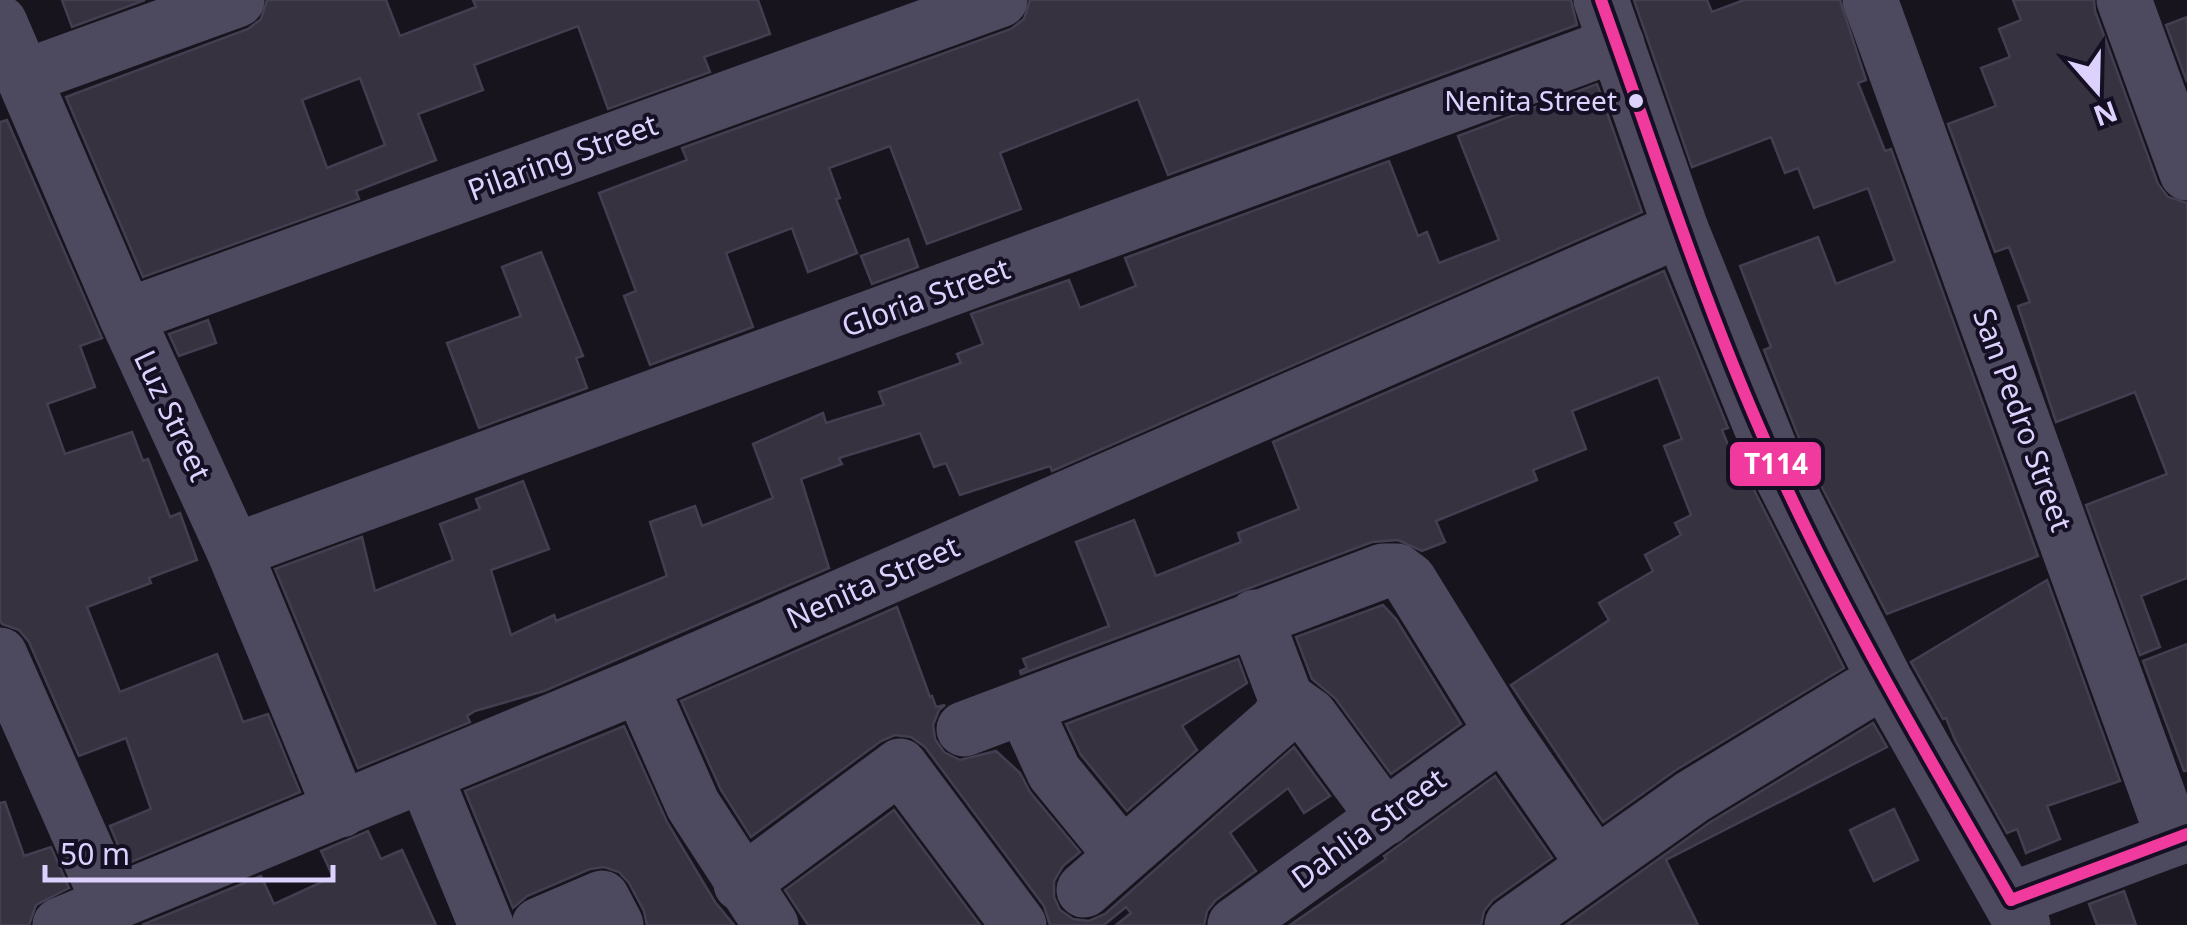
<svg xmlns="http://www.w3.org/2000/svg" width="2187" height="925" font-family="'Noto Sans',sans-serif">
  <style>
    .building { fill: #363240; stroke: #443e51; stroke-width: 2.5; fill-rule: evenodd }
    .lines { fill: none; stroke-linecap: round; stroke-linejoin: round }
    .minor { stroke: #4d495f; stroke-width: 55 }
    .bus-1-casing { stroke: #150f23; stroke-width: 20 }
    .bus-1 { stroke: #f13a9d; stroke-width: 12 }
    .bus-dot { fill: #dcd2fd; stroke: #150f23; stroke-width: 4 }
    .labels { text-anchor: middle; stroke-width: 8; stroke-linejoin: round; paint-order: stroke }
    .bus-label { font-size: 28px; fill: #dcd2fd; stroke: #150f23; text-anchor: end }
    .street-label { font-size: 30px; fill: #dcd2fd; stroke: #150f23 }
    .line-badge { stroke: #150f23; stroke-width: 4 }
    .badge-label { font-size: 28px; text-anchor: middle; font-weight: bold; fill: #fff }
  </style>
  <rect width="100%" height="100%" fill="#17141e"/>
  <g class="building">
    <polygon points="62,0 145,0 72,27"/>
    <path d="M267 0H386L400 36 476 7 473 0H758L770 34 704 57 710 72 608 109 578 26 474 65 483 90 418 114 436 160 356 191 359 199 143 277 66 97 248 29 261 19ZM360 78 385 145 327 168 302 100Z"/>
    <polygon points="1030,0 1571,0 1577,25 1168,175 1138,99 1000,153 1021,209 927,244 890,146 829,168 840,198 836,199 857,253 808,272 792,228 726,253 753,327 650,365 624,296 636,291 599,193 687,160 682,148 1011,29 1024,19"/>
    <polygon points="1634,0 1707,0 1712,12 1744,0 1840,0 1866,80 1858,83 1885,151 1891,149 2038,556 1887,614 1807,458 1764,350 1771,347 1740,266 1818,237 1836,284 1895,261 1868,188 1814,208 1798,168 1785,173 1771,137 1692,167"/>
    <polygon points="2013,0 2094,0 2095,11 2158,184 2168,197 2187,203 2187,578 2141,596 2160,647 2140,655 2086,505 2167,474 2135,392 2056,422 2018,306 2030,302 2009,247 1995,252 1948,124 1996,106 1981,68 2010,57 1999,29 2021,20"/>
    <polygon points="2187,17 2187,82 2166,25"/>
    <polygon points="1597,84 1642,212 1052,471 1050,466 960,495 946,463 934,467 920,433 839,458 842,464 801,479 829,568 544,691 475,711 467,716 470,722 358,768 275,569 362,537 375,591 453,560 440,524 480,509 476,499 523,481 549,549 491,570 511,635 554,615 556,621 667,576 650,522 695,506 702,526 773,498 753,444 823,413 826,423 884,405 879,392 961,363 957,354 983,344 971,314 1069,280 1080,308 1136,286 1125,258 1389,161 1418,236 1427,232 1439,263 1499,240 1458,136"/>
    <polygon points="7,120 102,338 80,346 95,387 47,404 65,454 132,432 143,461 148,459 170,517 180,513 197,560 149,578 151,583 87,607 120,692 217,654 243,722 268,714 300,792 126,864 110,826 151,809 126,738 79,756 29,642 19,630 2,624 0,620 0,122"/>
    <polygon points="908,239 918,267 872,284 861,256"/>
    <polygon points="541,252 583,356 576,358 587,388 479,428 447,343 521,316 502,267"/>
    <polygon points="1664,271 1728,428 1722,430 1745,487 1751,484 1844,668 1676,770 1603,822 1511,685 1609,620 1599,603 1653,571 1645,555 1681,535 1675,523 1691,515 1664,446 1682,439 1658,377 1572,411 1586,449 1533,470 1537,480 1436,521 1445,542 1422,551 1398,540 1372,542 1021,674 1020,671 1027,668 1023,659 1109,626 1076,542 1134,520 1156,576 1241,542 1238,533 1299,509 1273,442"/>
    <polygon points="208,320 216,343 179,356 169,334"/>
    <polygon points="2047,580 2120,781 2047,806 2060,839 2026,853 2017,829 2007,833 1955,740 1946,718 1943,719 1911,662"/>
    <polygon points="1383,605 1396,619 1461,724 1391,774 1335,698 1312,679 1296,637"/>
    <polygon points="897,607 930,697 932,696 936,707 945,705 939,710 933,725 935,739 944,752 960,760 996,751 1020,773 1030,792 1080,852 1063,866 1054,881 1054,897 1060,910 1073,919 1089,921 1105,914 1294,747 1330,796 1304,813 1288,788 1230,833 1256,871 1216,900 1207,911 1204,925 1116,925 1131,913 1126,907 1104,925 1050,925 1044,906 925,747 911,737 895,735 881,741 751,837 721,790 681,701"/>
    <polygon points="2187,644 2187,771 2184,771 2143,661"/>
    <polygon points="1238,659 1247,683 1182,726 1197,750 1127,811 1081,755 1066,724"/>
    <polygon points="1873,723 1887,747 1666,860 1698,925 1566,925 1709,823"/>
    <polygon points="624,726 667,822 715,902 734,925 647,925 644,911 629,883 619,872 604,867 590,869 527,896 513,908 465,791"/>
    <polygon points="1495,776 1552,858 1493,900 1484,911 1481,925 1290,925 1386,859 1384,856"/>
    <polygon points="5,802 24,856 51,847 69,888 36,905 29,925 0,925 0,803"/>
    <polygon points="1894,809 1918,860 1874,881 1850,830"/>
    <polygon points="894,810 980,925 808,925 785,890"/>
    <polygon points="368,831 381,859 402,850 436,925 142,925 261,876 274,904 333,877 321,851"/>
    <polygon points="2124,891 2136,925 2097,925 2089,904"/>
  </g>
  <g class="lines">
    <g class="minor">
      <polyline points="1601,0 1681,229 1779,471 1885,680 2023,925"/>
      <polyline points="1870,0 2174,839"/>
      <polyline points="2124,0 2187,173"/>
      <polyline points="0,23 126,316 234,551 341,810"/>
      <polyline points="24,77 237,0"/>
      <polyline points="126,316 1000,0"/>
      <polyline points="234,551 1617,44"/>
      <polyline points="0,655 110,904"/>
      <polyline points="640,685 693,805 771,925"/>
      <polyline points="1286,699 1310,716 1385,818"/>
      <polyline points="1024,707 1054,772 1122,855"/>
      <polyline points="964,729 1383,571 1397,571 1409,580 1503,732 1595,865"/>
      <polyline points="425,776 486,925"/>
      <polyline points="741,884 900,766 1019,925"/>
      <polyline points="1084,890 1276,722 1285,709 1286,699 1255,617"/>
      <polyline points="2011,900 2187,834"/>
      <polyline points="60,925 640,685 1681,229"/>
      <polyline points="539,925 602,898 616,925"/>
      <polyline points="1235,925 1503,732"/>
      <polyline points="1512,925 1692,797 1859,695"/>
    </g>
    <defs>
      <g id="bus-1">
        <path d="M1601 0C1658 159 1709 321 1780 474 1848 621 1930 760 2011 900"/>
        <polyline points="2011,900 2187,834"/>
      </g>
    </defs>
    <use href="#bus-1" class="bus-1-casing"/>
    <use href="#bus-1" class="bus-1"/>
  </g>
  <circle class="bus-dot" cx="1636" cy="101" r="9"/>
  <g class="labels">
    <g class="bus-label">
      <text x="1617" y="111">Nenita Street</text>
    </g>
    <g class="street-label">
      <text transform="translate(563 158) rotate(-20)" y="10">Pilaring Street</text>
      <text transform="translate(926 298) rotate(-20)" y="10">Gloria Street</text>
      <text transform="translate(172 416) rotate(65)" y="10">Luz Street</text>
      <text transform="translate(2022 420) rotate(70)" y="10">San Pedro Street</text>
      <text transform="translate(873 583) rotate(-24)" y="10">Nenita Street</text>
      <text transform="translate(1369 829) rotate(-36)" y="10">Dahlia Street</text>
    </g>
  </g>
  <rect class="line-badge" x="1728" y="440" width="95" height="48" rx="10" fill="#f13a9d"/>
  <g class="badge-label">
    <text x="1776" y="474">T114</text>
  </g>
  <g transform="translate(2097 90) rotate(160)" stroke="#150f23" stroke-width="8" paint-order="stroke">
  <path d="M0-8L18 38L0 25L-18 38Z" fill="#dcd2fd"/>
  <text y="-15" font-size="28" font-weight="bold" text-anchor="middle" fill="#dcd2fd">N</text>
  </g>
  <path d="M45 865v15h288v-15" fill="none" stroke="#dcd2fd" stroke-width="5"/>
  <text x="60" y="865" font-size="30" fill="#dcd2fd" stroke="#150f23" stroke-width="8" paint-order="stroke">50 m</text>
</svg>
